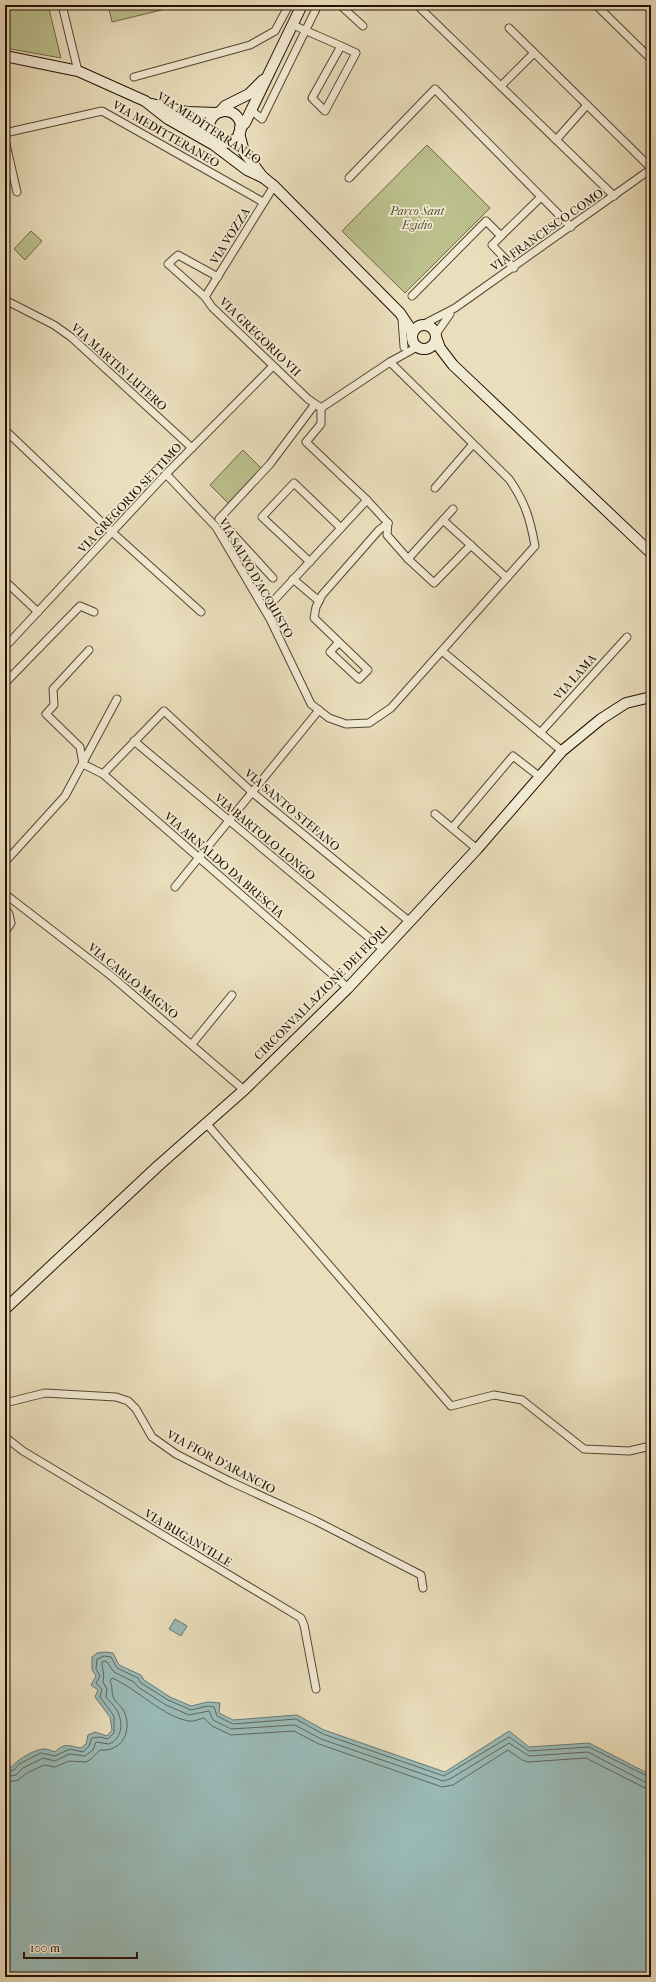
<svg xmlns="http://www.w3.org/2000/svg" width="656" height="1982" font-family="'IM FELL French Canon',serif">
  <style>
    .green { fill: #bbc08d; stroke: #706847 }
    .water { fill: #9abbb8; stroke: #6b776f }
    .lines { fill: none; stroke-linecap: round; stroke-linejoin: round }
    .shore { stroke: #60665c; stroke-width: 1 }
    .street-casing { stroke: #564430; stroke-width: 9 }
    .secondary-casing { stroke: #251001; stroke-width: 12 }
    .street { stroke: #f1ead3; stroke-width: 7 }
    .secondary { stroke: #f1ead3; stroke-width: 10 }
    .labels { text-anchor: middle; stroke-width: 3.5; stroke-linejoin: round; paint-order: stroke }
    .street-label { font-size: 12px; fill: #251001; stroke: #f1ead3 }
    .park-label { font-size: 12px; font-style: italic; fill: #5a4e32; stroke: #f1ead3 }
  </style>
  <rect width="100%" height="100%" fill="#eadebc"/>
  <filter id="stains"><feTurbulence type="fractalNoise" baseFrequency=".005" numOctaves="4"/><feColorMatrix values="0 0 0 0 .2 0 0 0 0 .09 0 0 0 0 .02 0 0 0 .5 -.17"/></filter>
  <radialGradient id="worn" r=".72"><stop offset=".6" stop-color="#630" stop-opacity="0"/><stop offset="1" stop-color="#630" stop-opacity=".3"/></radialGradient>
  <g class="green">
    <polygon points="5,5 48,5 61,58 5,48"/>
    <polygon points="108,5 182,5 112,22"/>
    <polygon points="427,145 490,208 405,293 342,231"/>
    <polygon points="31,231 42,241 25,260 14,249"/>
    <polygon points="243,450 262,469 229,504 210,485"/>
  </g>
  <g class="water">
    <polygon points="175,1619 187,1626 181,1636 169,1629"/>
    <path d="M105 1652 113 1653 119 1665 141 1675 144 1680 170 1697 191 1706 208 1702 220 1703 219 1713 233 1720 297 1715 324 1730 445 1772 509 1731 529 1747 589 1743 651 1775V1977H5V1768L12 1767C16 1760 37 1748 45 1749 48 1749 52 1751 55 1752 65 1742 69 1746 81 1748L86 1744 88 1735 95 1732 107 1736 112 1730 110 1717 95 1697 98 1690 91 1685 96 1676 92 1670V1657L97 1653Z"/>
  </g>
  <g class="lines">
    <g class="shore">
      <polyline points="5,1772 14,1770 19,1764 41,1753 55,1756 70,1749 83,1752 89,1746 92,1738 100,1737 108,1739 114,1733 114,1716 100,1697 102,1689 96,1683 100,1676 96,1669 97,1659 104,1656 111,1657 117,1668 138,1678 141,1683 168,1700 191,1710 208,1706 214,1707 217,1716 233,1724 296,1719 323,1734 444,1776 509,1737 529,1751 589,1747 651,1778"/>
      <path d="M5 1777 16 1775 23 1768 43 1758 55 1761 69 1754 85 1756 93 1750 96 1742 109 1744C121 1739 123 1726 119 1715 117 1708 110 1702 106 1697L107 1689 103 1682C105 1674 102 1670 102 1662L105 1661 107 1662 114 1672 134 1682 138 1687 166 1705 189 1715 209 1711 213 1720 231 1729 295 1725 321 1739 443 1781 450 1779 509 1743 529 1756 588 1752 645 1782 651 1783"/>
      <path d="M5 1783 18 1780 27 1773 44 1765 55 1767 69 1761 86 1762 91 1759 100 1750C122 1752 133 1731 124 1711 121 1706 114 1701 113 1696 111 1690 113 1686 110 1681L112 1678C136 1688 163 1717 189 1721 194 1722 199 1719 204 1718L212 1726 231 1735 294 1731 319 1744 442 1787 453 1785 508 1750 522 1760 528 1762 586 1758 643 1787 651 1789"/>
    </g>
    <defs>
      <g id="street">
        <polyline points="62,5 78,71"/>
        <polyline points="340,5 363,26"/>
        <polyline points="417,5 614,196"/>
        <polyline points="596,5 651,59"/>
        <polyline points="293,25 341,46 312,98 325,111 356,53 341,46"/>
        <polyline points="509,28 651,168"/>
        <polyline points="134,77 250,45 275,31 289,5"/>
        <polyline points="501,86 534,53"/>
        <polyline points="251,110 262,119 318,5"/>
        <polyline points="5,133 102,111 263,202"/>
        <polyline points="5,140 17,192"/>
        <polyline points="556,140 587,105"/>
        <polyline points="349,178 435,89 571,227"/>
        <polyline points="501,236 492,245 514,268"/>
        <polyline points="218,277 178,255 168,264 205,297 212,307 308,399 321,408 390,362 417,347"/>
        <polyline points="412,296 486,221 501,236 541,197"/>
        <polyline points="205,297 274,186"/>
        <polyline points="5,300 54,325 71,337 192,448"/>
        <polyline points="402,319 404,347"/>
        <polyline points="424,324 455,308 651,169"/>
        <polyline points="436,334 450,314"/>
        <polyline points="321,408 321,424 306,442 367,500 388,523"/>
        <polyline points="5,430 112,532 201,612"/>
        <path d="M166 474 216 527 270 619 311 704 329 718 346 724 369 723 391 708 535 546C530 518 525 502 509 479L390 362"/>
        <polyline points="435,488 473,444"/>
        <polyline points="453,509 408,559 434,583 471,545"/>
        <polyline points="443,520 507,578"/>
        <polyline points="388,523 387,535 408,559"/>
        <polyline points="310,562 262,517 294,483 341,528"/>
        <polyline points="273,578 219,519 270,464 315,404"/>
        <polyline points="293,579 319,601"/>
        <polyline points="5,581 38,612"/>
        <polyline points="265,610 367,500"/>
        <polyline points="339,642 330,652 359,679 368,670 314,618 316,607 322,595 379,530 388,523"/>
        <polyline points="5,647 166,474 273,366"/>
        <polyline points="89,650 53,689 54,705 46,714 80,747 83,764 103,774 348,988"/>
        <polyline points="442,651 562,751"/>
        <polyline points="5,683 80,606 94,612"/>
        <polyline points="540,733 627,637"/>
        <polyline points="134,741 384,950"/>
        <polyline points="5,742 6,741"/>
        <polyline points="103,774 164,711 253,793 410,922"/>
        <polyline points="435,814 477,849"/>
        <polyline points="452,828 513,756 540,777"/>
        <polyline points="5,862 65,796 117,699"/>
        <polyline points="175,887 319,710"/>
        <polyline points="5,894 110,975 244,1090"/>
        <polyline points="5,908 9,914 11,923 5,932"/>
        <polyline points="192,1044 232,995"/>
        <polyline points="206,1123 451,1406 494,1395 522,1400 584,1449 629,1451 651,1446"/>
        <polyline points="5,1403 45,1393 116,1397 128,1401 136,1409 152,1437 176,1454 229,1481 316,1521 421,1575 423,1588"/>
        <polyline points="5,1437 23,1451 301,1618 304,1625 316,1689"/>
      </g>
      <g id="secondary">
        <polyline points="5,56 78,71 145,101 168,119 214,145 247,170 264,178"/>
        <polyline points="152,104 187,112 217,113"/>
        <circle cx="225" cy="127" r="16"/>
        <polyline points="220,112 225,106 249,94 263,80"/>
        <polyline points="172,115 198,125 212,136"/>
        <polyline points="240,128 245,123 302,5"/>
        <polyline points="239,133 244,152 262,176"/>
        <polyline points="259,174 274,186 400,313 410,328 412,334"/>
        <circle cx="424" cy="337" r="12"/>
        <polyline points="436,337 440,348 453,365 651,553"/>
        <polyline points="5,1309 158,1166 244,1090 348,988 477,849 562,751 601,719 626,703 651,697"/>
      </g>
    </defs>
    <use href="#street" class="street-casing"/>
    <use href="#secondary" class="secondary-casing"/>
    <use href="#street" class="street"/>
    <use href="#secondary" class="secondary"/>
  </g>
  <g class="labels">
    <g class="street-label">
      <text transform="translate(209 128) rotate(33)" y="4">VIA MEDITERRANEO</text>
      <text transform="translate(166 134) rotate(30)" y="4">VIA MEDITTERANEO</text>
      <text transform="translate(547 230) rotate(-35)" y="4">VIA FRANCESCO COMO</text>
      <text transform="translate(230 236) rotate(-58)" y="4">VIA VOZZA</text>
      <text transform="translate(260 337) rotate(44)" y="4">VIA GREGORIO VII</text>
      <text transform="translate(119 367) rotate(42)" y="4">VIA MARTIN LUTERO</text>
      <text transform="translate(130 498) rotate(-47)" y="4">VIA GREGORIO SETTIMO</text>
      <text transform="translate(256 578) rotate(60)" y="4">VIA SALVO D'ACQUISTO</text>
      <text transform="translate(575 677) rotate(-48)" y="4">VIA LAMA</text>
      <text transform="translate(292 810) rotate(40)" y="4">VIA SANTO STEFANO</text>
      <text transform="translate(265 837) rotate(40)" y="4">VIA BARTOLO LONGO</text>
      <text transform="translate(224 865) rotate(41)" y="4">VIA ARNALDO DA BRESCIA</text>
      <text transform="translate(133 981) rotate(39)" y="4">VIA CARLO MAGNO</text>
      <text transform="translate(321 993) rotate(-45)" y="4">CIRCONVALLAZIONE DEI FIORI</text>
      <text transform="translate(221 1462) rotate(28)" y="4">VIA FIOR D'ARANCIO</text>
      <text transform="translate(188 1538) rotate(31)" y="4">VIA BUGANVILLE</text>
    </g>
    <g class="park-label">
      <text x="417" y="215">Parco Sant<tspan x="417" dy="14">Egidio</tspan></text>
    </g>
  </g>
  <rect width="656" height="1982" fill="none" stroke="#eadebc" stroke-width="20"/>
  <rect x="6" y="6" width="644" height="1970" fill="none" stroke="#251001" stroke-width="2"/>
  <rect x="10" y="10" width="636" height="1962" fill="none" stroke="#251001"/>
  <path d="M24 1952v6h113v-6" fill="none" stroke="#251001" stroke-width="2"/>
  <text x="30" y="1952" font-size="12" fill="#251001" stroke="#f1ead3" stroke-width="3" paint-order="stroke">100 m</text>
  <rect width="100%" height="100%" filter="url(#stains)"/>
  <rect width="100%" height="100%" fill="url(#worn)"/>
</svg>
